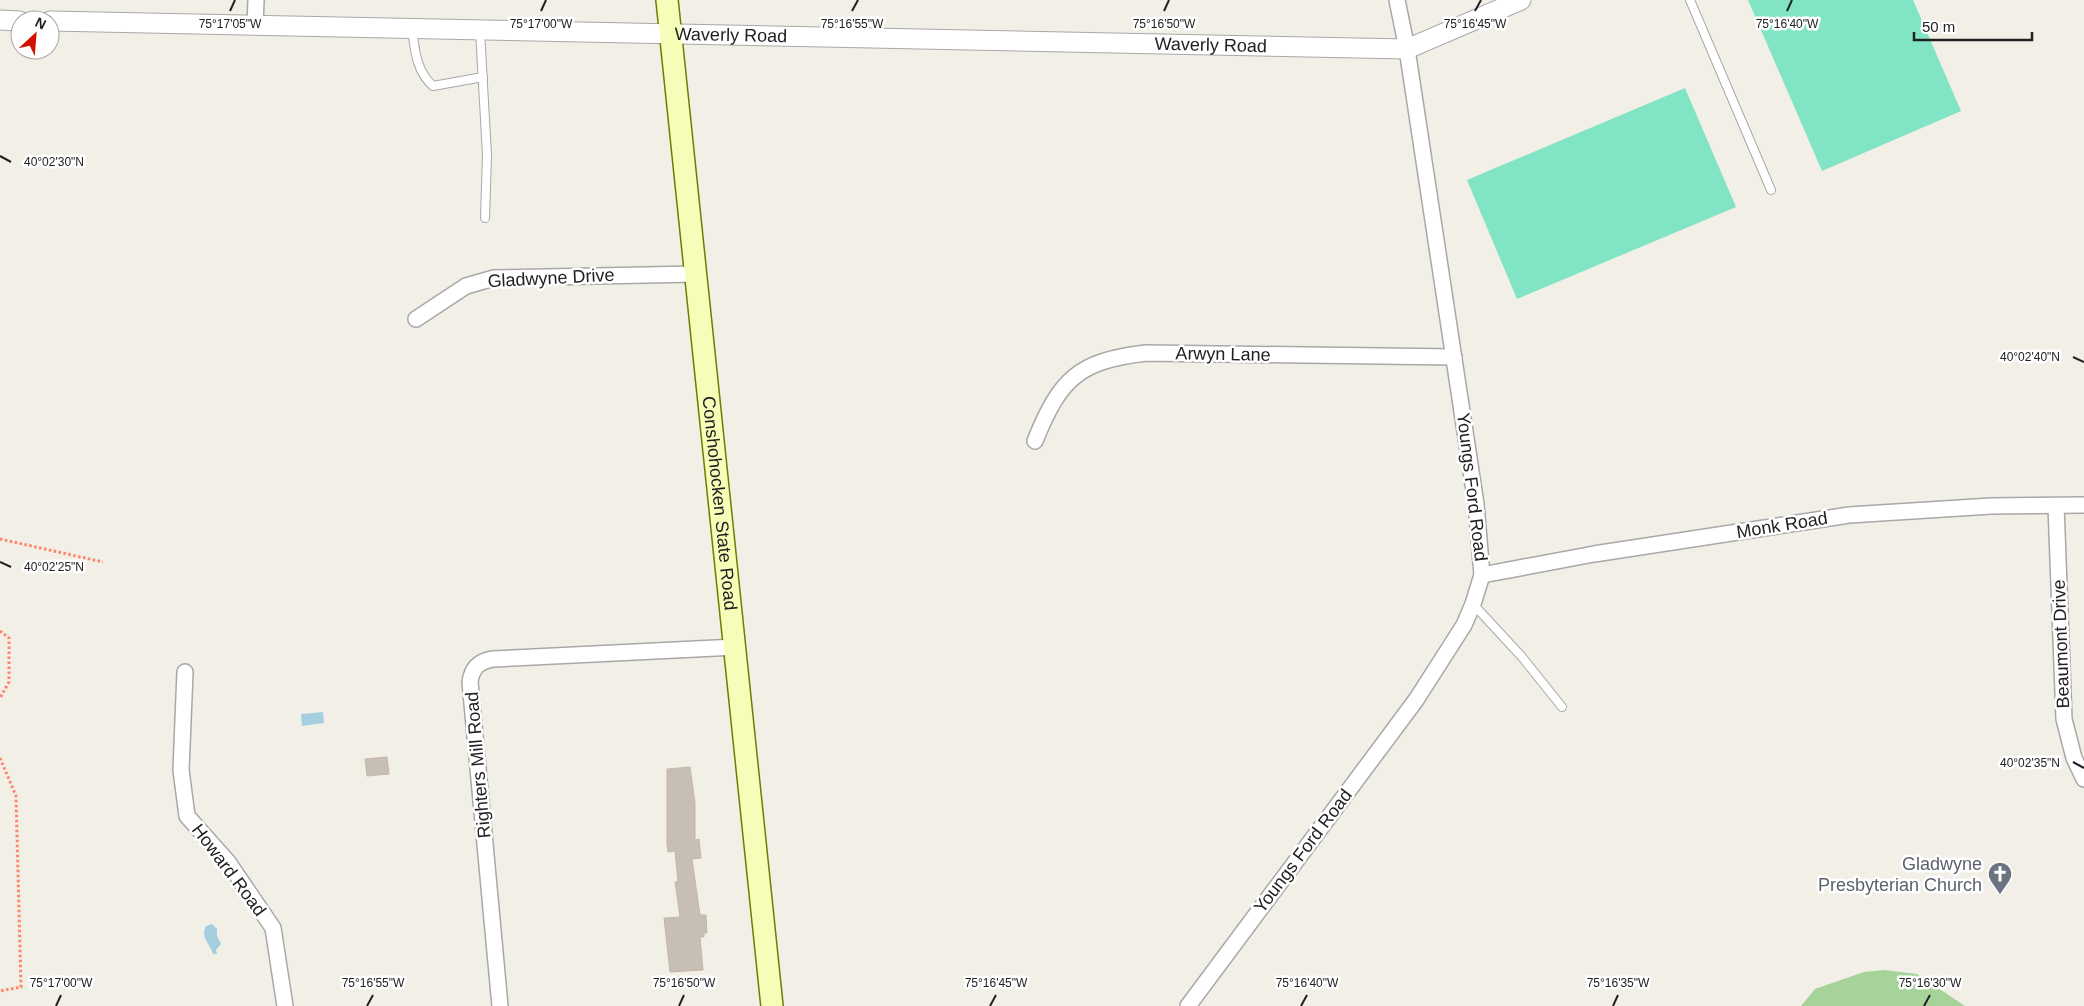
<svg xmlns="http://www.w3.org/2000/svg" width="2084" height="1006" font-family="Arial,sans-serif">
  <style>
    .forest { fill: #a6d399 }
    .pitch { fill: #81e4c5 }
    .water { fill: #a5cfe1 }
    .building { fill: #c7beb6; stroke: #c4b7a8 }
    .lines { fill: none; stroke-linecap: round; stroke-linejoin: round }
    .service-casing { stroke: #a8a8a8; stroke-width: 10 }
    .minor-casing { stroke: #a8a8a8; stroke-width: 18 }
    .tertiary-casing { stroke: #a8a8a8; stroke-width: 21 }
    .secondary-casing { stroke: #687f00; stroke-width: 24 }
    .path { stroke: #ff856a; stroke-width: 3; stroke-dasharray: 2.5 2.5; stroke-linecap: butt }
    .service { stroke: #fff; stroke-width: 8 }
    .minor { stroke: #fff; stroke-width: 15 }
    .tertiary { stroke: #fff; stroke-width: 19 }
    .secondary { stroke: #f5fdb9; stroke-width: 21 }
    .ticks { fill: none; stroke: #212121; stroke-width: 2 }
    .labels { text-anchor: middle; stroke-width: 5; stroke-linejoin: round; paint-order: stroke }
    .street-label { font-size: 18px; fill: #212121; stroke: #fff }
    .worship-label { font-size: 18px; fill: #5b616d; stroke: #fff; text-anchor: end }
    .ticks-label { font-size: 12px; text-anchor: middle; fill: #212121; stroke: #fff; stroke-width: 5; stroke-linejoin: round; paint-order: stroke }
  </style>
  <rect width="100%" height="100%" fill="#f2efe7"/>
  <polygon class="forest" points="1884,970 1917,974 1965,1006 1801,1006 1815,989 1864,972"/>
  <g class="pitch">
    <polygon points="1748,0 1913,0 1961,111 1822,171"/>
    <polygon points="1685,88 1736,207 1517,299 1467,180"/>
  </g>
  <g class="water">
    <polygon points="323,712 324,723 302,726 301,714"/>
    <path d="M212 924 217 929V936L221 944 216 950 217 954H213C210 944 200 937 206 926Z"/>
  </g>
  <g class="building">
    <polygon points="387,757 389,774 367,776 365,759"/>
    <polygon points="690,767 695,803 695,840 699,839 701,858 692,859 700,915 706,915 707,933 704,933 704,937 700,937 703,970 670,972 664,918 680,917 675,882 678,881 675,851 668,852 667,844 667,769"/>
  </g>
  <g class="lines">
    <defs>
      <g id="service">
        <polyline points="1690,0 1771,190"/>
        <path d="M412 29C415 50 416 71 433 86L483 77"/>
        <polyline points="480,31 487,155 485,218"/>
        <polyline points="1473,604 1522,657 1562,707"/>
      </g>
      <g id="minor">
        <polyline points="255,26 256,0"/>
        <polyline points="416,319 466,286 494,278 696,274"/>
        <path d="M1035 441C1060 379 1078 361 1146 353L1454 357"/>
        <polyline points="2056,506 2064,719 2074,758 2084,779"/>
        <polyline points="1482,575 1594,554 1849,515 1991,506 2084,505"/>
        <polyline points="185,672 181,770 187,816 228,862 273,928 285,1006"/>
        <path d="M500 1006 470 682C472 668 479 661 493 659L736 647"/>
        <polyline points="1188,1006 1416,700 1464,625 1473,604 1482,575 1476,504 1407,49 1397,0"/>
      </g>
      <g id="tertiary">
        <polyline points="0,20 20,21"/>
        <path id="s1" d="M50 21 1407 49 1521 0"/>
      </g>
      <g id="secondary">
        <path id="s2" d="M667 0 772 1006"/>
      </g>
    </defs>
    <use href="#service" class="service-casing"/>
    <use href="#minor" class="minor-casing"/>
    <use href="#tertiary" class="tertiary-casing"/>
    <use href="#secondary" class="secondary-casing"/>
    <g class="path">
      <polyline points="0,539 103,562"/>
      <polyline points="0,631 9,638 9,682 0,698"/>
      <polyline points="0,758 16,796 21,987 0,991"/>
    </g>
    <use href="#service" class="service"/>
    <use href="#minor" class="minor"/>
    <use href="#tertiary" class="tertiary"/>
    <use href="#secondary" class="secondary"/>
  </g>
  <path class="ticks" d="M230 11 235 0M541 11 546 0M852 11 858 0M1164 11 1169 0M1475 11 1481 0M1787 11 1792 0M0 156 11 162M2073 357 2084 362M0 562 11 567M2073 762 2084 768M56 1006 61 995M367 1006 373 995M679 1006 684 995M990 1006 996 995M1301 1006 1307 995M1613 1006 1618 995M1924 1006 1930 995"/>
  <defs>
    <symbol id="church-pin" viewBox="-11 -11 22 30"><path d="M0 17L-7.5 6A9.5 9.5 0 1 1 7.5 6Z" fill="#6b7280" stroke="#fff"/><path d="M-1.2-6h2.4v3.5h3.3v2.4h-3.3V6h-2.4V-.1h-3.3v-2.4h3.3Z" fill="#fff"/></symbol>
  </defs>
  <g fill-rule="evenodd">
    <use href="#church-pin" x="1986" y="860" width="28" height="38"/>
  </g>
  <g class="labels">
    <g class="street-label">
      <text dy="6" stroke="none"><textPath href="#s1" startOffset="681">Waverly Road</textPath></text>
      <text dy="6" stroke="none"><textPath href="#s1" startOffset="1161">Waverly Road</textPath></text>
      <text transform="translate(551 278) rotate(-3)" y="6">Gladwyne Drive</text>
      <text transform="translate(1223 354) rotate(1)" y="6">Arwyn Lane</text>
      <text transform="translate(1472 487) rotate(83)" y="6">Youngs Ford Road</text>
      <text dy="6" stroke="none"><textPath href="#s2" startOffset="506">Conshohocken State Road</textPath></text>
      <text transform="translate(1782 525) rotate(-9)" y="6">Monk Road</text>
      <text transform="translate(2061 644) rotate(-92)" y="6">Beaumont Drive</text>
      <text transform="translate(478 765) rotate(-95)" y="6">Righters Mill Road</text>
      <text transform="translate(1303 851) rotate(-53)" y="6">Youngs Ford Road</text>
      <text transform="translate(229 870) rotate(53)" y="6">Howard Road</text>
    </g>
    <g class="worship-label">
      <text x="1982" y="870">Gladwyne<tspan x="1982" dy="21">Presbyterian Church</tspan></text>
    </g>
  </g>
  <g class="ticks-label">
    <text x="230" y="28">75°17'05"W</text>
    <text x="541" y="28">75°17'00"W</text>
    <text x="852" y="28">75°16'55"W</text>
    <text x="1164" y="28">75°16'50"W</text>
    <text x="1475" y="28">75°16'45"W</text>
    <text x="1787" y="28">75°16'40"W</text>
    <text x="54" y="166">40°02'30"N</text>
    <text x="2030" y="361">40°02'40"N</text>
    <text x="54" y="571">40°02'25"N</text>
    <text x="2030" y="767">40°02'35"N</text>
    <text x="61" y="987">75°17'00"W</text>
    <text x="373" y="987">75°16'55"W</text>
    <text x="684" y="987">75°16'50"W</text>
    <text x="996" y="987">75°16'45"W</text>
    <text x="1307" y="987">75°16'40"W</text>
    <text x="1618" y="987">75°16'35"W</text>
    <text x="1930" y="987">75°16'30"W</text>
  </g>
  <g transform="translate(35 35) rotate(26)"><circle r="24" fill="#ffffff" stroke="#a6a6a6"/>
  <path d="M0-4L9 19L0 12L-9 19Z" fill="#d11000"/>
  <text y="-8" font-size="14" font-weight="bold" text-anchor="middle" fill="#212121">N</text>
  </g>
  <path d="M1914 32v8h118v-8" fill="none" stroke="#212121" stroke-width="2.5"/>
  <text x="1922" y="32" font-size="15" fill="#212121" stroke="#ffffff" stroke-width="4" paint-order="stroke">50 m</text>
</svg>
